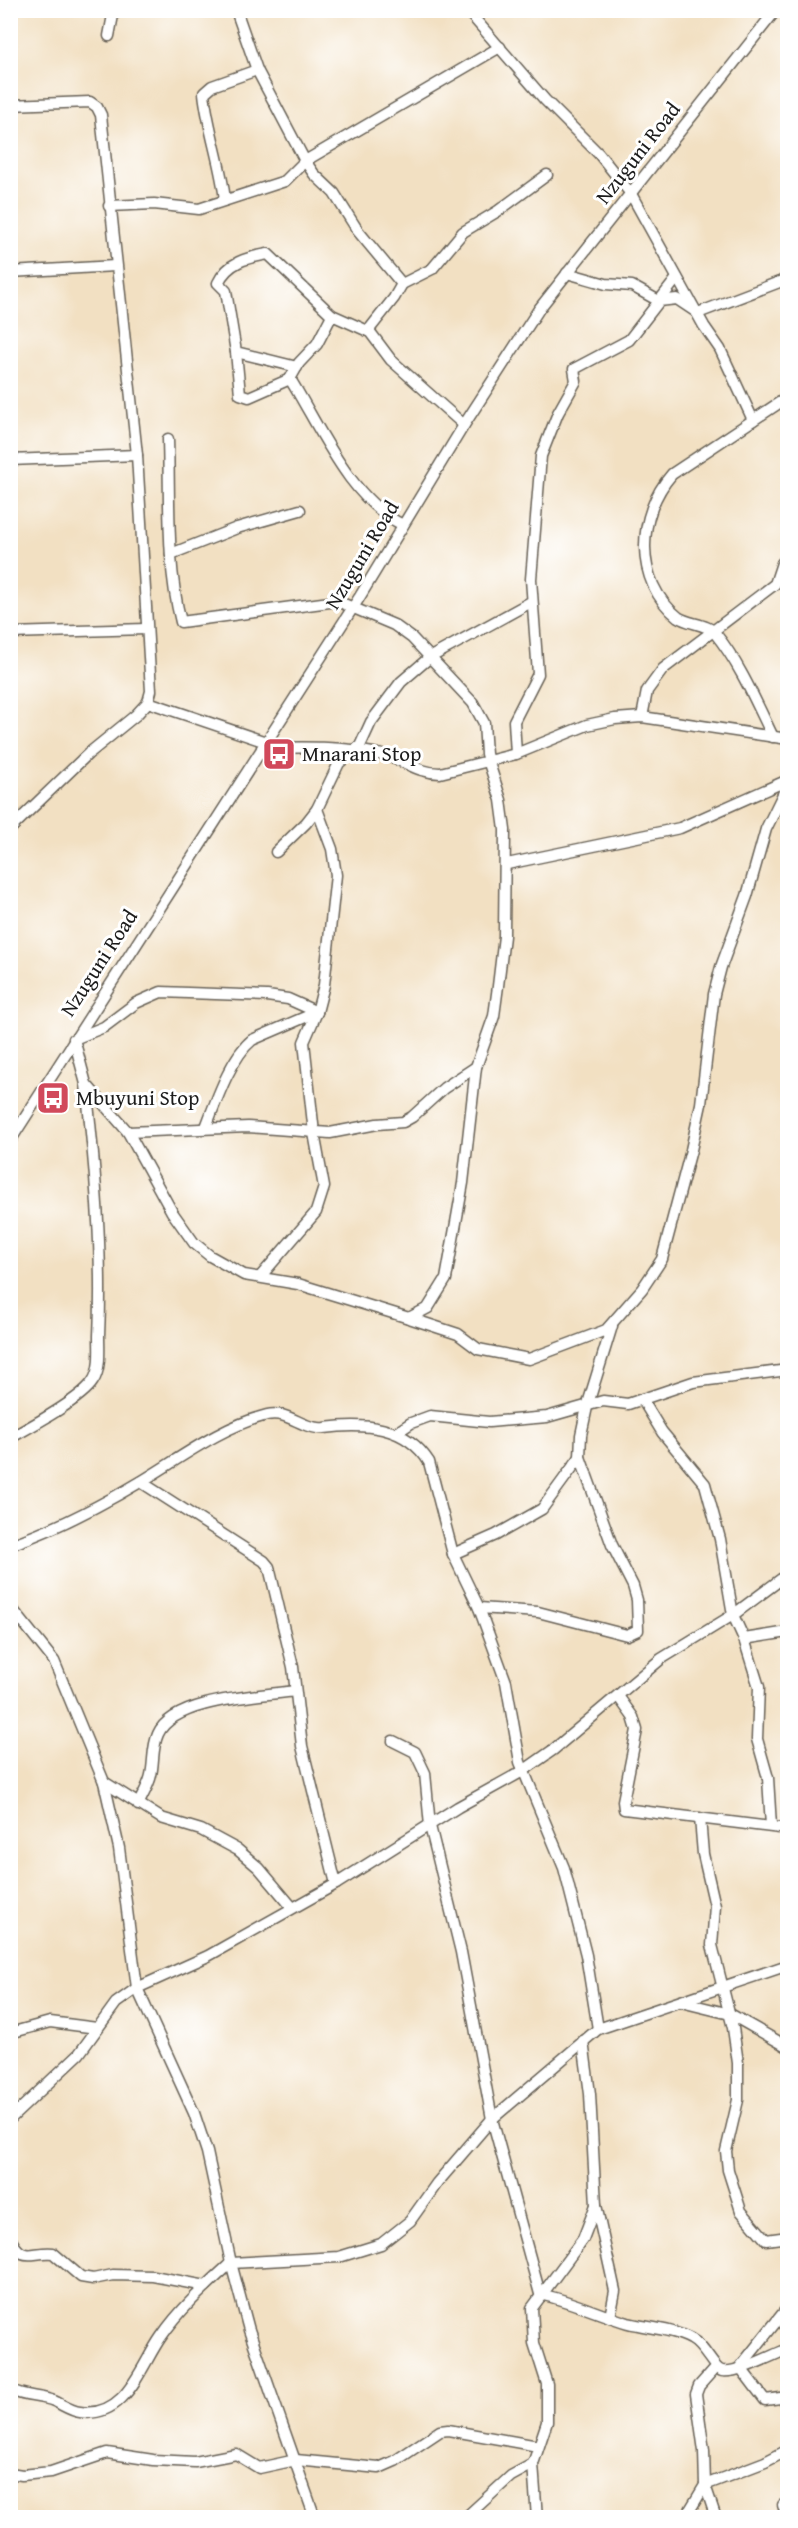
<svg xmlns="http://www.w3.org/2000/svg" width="798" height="2528" font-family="'Gentium Book Plus',serif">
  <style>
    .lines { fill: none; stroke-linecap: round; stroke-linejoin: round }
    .minor-casing { stroke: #676156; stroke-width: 13 }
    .minor { stroke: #fff; stroke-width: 10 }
    .labels { text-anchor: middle; stroke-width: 6; stroke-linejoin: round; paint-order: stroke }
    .street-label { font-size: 21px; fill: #1c1c1c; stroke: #fff }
    .poi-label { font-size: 21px; fill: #1c1c1c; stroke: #fff; text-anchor: start }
  </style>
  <rect width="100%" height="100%" fill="#fff"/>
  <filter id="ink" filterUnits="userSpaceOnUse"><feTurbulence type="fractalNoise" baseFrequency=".0167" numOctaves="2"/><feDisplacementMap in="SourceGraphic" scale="12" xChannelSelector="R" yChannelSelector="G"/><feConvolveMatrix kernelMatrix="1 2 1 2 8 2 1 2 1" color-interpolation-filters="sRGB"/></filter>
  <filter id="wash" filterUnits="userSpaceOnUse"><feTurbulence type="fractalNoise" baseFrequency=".008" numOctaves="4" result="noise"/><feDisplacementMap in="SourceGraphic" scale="24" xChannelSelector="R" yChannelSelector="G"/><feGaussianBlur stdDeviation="1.35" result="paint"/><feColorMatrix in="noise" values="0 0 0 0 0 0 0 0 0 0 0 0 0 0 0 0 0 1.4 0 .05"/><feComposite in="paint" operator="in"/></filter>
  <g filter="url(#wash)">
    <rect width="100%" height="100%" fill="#f2e0c2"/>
  </g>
  <g filter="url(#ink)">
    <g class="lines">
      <defs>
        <g id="minor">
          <polyline points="236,10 257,70 305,161 314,174 334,193 358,231 402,284 432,269 463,232 498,211 547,175"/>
          <polyline points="467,10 545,100 599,154 631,194 704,326 720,349 753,420"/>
          <polyline points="109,36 114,10"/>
          <polyline points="10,105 90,102 97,107 101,115 137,455 151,691 148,702 136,715 88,754 10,829"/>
          <path d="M225 200C221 164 208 130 204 93L212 86 257 70"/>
          <polyline points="109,206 154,204 199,209 285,181 305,161 500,47"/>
          <polyline points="10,272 115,266"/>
          <polyline points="567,273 606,284 632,286 659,301 677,299 698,313 782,281 788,276"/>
          <polyline points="368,331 394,298 402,284"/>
          <polyline points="236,352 240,394 249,397 290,379 299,363 317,344 332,315"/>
          <path d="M297 367 236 352 226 291 218 283C228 262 246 258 268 254L332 315 370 332 391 360 464 425"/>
          <path d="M290 379C320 427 350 500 403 525"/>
          <path d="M168 439C170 499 166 564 181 622L337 601 394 625 412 638 473 703 484 723 486 754 501 800 505 830 504 936 498 986 494 1016 476 1067 463 1183 446 1279 428 1308 409 1318 298 1284 244 1275 210 1256 194 1243 172 1212 128 1132 86 1084 74 1039 104 1027 136 1003 161 992 267 996 288 999 317 1012"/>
          <polyline points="10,460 137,455"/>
          <polyline points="171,554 237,528 300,510"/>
          <polyline points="10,633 146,629"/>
          <polyline points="148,702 266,742"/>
          <polyline points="642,717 647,691 663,669 775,584 782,563 788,557"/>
          <path d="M773 737C756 702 740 664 715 633 708 624 688 624 678 617 633 581 637 514 672 474L788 397"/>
          <path d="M262 748C303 747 343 746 383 755 404 760 418 773 440 773L516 754 587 725 615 719 642 717 788 739"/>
          <polyline points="516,754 514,721 538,674 531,579 541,456 558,413 576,381 574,369 629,340 677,278"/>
          <polyline points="276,852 306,823 317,809 339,763 360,746 371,722 401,682 429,658 531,602"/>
          <polyline points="507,864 680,828 788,780"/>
          <path d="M206 1127C216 1101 231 1057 252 1040L317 1012"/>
          <polyline points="128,1132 248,1127 330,1133 377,1124 403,1122 412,1117 444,1088 476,1067"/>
          <polyline points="10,1141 359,598 464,425 539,309 776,10"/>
          <polyline points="260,1277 316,1212 324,1187 314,1133 304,1042 317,1012 324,985 336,875 332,849 317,809"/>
          <polyline points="409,1318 458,1334 478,1349 529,1359 606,1330 642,1289 662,1259 691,1150 701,1104 714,994 721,967 747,896 766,829 788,784"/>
          <polyline points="642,1399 662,1432 705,1484 720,1539 733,1615 744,1639 759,1687 757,1739 768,1778 771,1826"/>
          <polyline points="396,1433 411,1423 430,1416 489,1422 547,1417 603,1401 628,1404 693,1382 788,1370"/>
          <path d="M10 1438C30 1427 82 1399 93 1381 101 1369 99 1350 99 1336 103 1252 95 1168 86 1084"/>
          <polyline points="141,1482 264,1561 269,1567 293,1667 302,1746 336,1884"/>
          <path d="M10 1545C56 1529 100 1506 142 1481 182 1457 221 1427 267 1415 288 1410 303 1430 324 1428 364 1423 406 1425 429 1462L453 1554 479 1608 506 1682 520 1762 564 1868 586 1955 598 2029"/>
          <polyline points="453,1554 496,1535 542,1509 580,1457"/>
          <polyline points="10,1606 54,1661 104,1782 119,1848 137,1988 194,2113 207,2152 231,2263 249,2330 315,2518"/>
          <polyline points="479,1608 538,1612 627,1635 638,1630 637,1600 633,1586 612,1545 580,1457 581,1435 587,1407 612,1326"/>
          <polyline points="744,1639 788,1632"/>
          <polyline points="618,1696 633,1717 637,1730 623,1801 624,1809 788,1829"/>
          <path d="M393 1741 415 1752 425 1773 430 1826 461 1952 492 2119 540 2294C571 2301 598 2314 628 2323 648 2328 673 2329 691 2339 705 2346 713 2369 722 2371 737 2374 772 2355 788 2349"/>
          <polyline points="104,1782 161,1818 201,1830 238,1850 259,1868 292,1907"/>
          <path d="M138 1805C142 1796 149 1785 151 1775 154 1762 152 1747 158 1734 174 1698 261 1696 295 1691"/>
          <polyline points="700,1818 703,1854 715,1906 712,1945 733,2028 738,2063 738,2100 726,2151 728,2170 741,2211 766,2240 788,2237"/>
          <polyline points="681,2002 730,2014 788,2047"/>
          <polyline points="10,2033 50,2022 97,2028"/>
          <polyline points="583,2041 590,2094 596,2205 615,2291 610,2317"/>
          <polyline points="10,2119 79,2054 116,2003 137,1988 208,1956 336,1884 458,1807 523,1771 553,1750 661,1659 733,1615 788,1574"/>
          <path d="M10 2238C23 2264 31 2251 53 2253L81 2277 93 2279 113 2275 153 2276 206 2286"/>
          <polyline points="788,2307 740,2367 765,2400 788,2397"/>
          <path d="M10 2389C24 2398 40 2395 54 2401 63 2405 71 2411 80 2412 126 2419 140 2367 161 2337 180 2309 207 2285 231 2263L339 2257 381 2244 410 2221 437 2183 492 2119 598 2029 788 1965"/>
          <polyline points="10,2473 22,2475 51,2472 107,2453 153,2460 195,2462 236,2454 259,2468 296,2460 379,2468 395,2461 440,2431 448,2430 538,2446"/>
          <polyline points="783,2505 787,2518"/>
          <polyline points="465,2518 511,2476 533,2464"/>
          <polyline points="537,2518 533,2464 547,2422 547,2384 534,2343 532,2308 583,2239 596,2205"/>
          <polyline points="685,2518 705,2485 704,2451 696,2394 699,2386 715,2368"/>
          <polyline points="716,2518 705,2485 765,2462 788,2450"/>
        </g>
      </defs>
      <use href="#minor" class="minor-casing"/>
      <use href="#minor" class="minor"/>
    </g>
  </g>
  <defs>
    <symbol id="bus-square" viewBox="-11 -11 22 22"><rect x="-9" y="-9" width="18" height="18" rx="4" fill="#d1495b" stroke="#fff"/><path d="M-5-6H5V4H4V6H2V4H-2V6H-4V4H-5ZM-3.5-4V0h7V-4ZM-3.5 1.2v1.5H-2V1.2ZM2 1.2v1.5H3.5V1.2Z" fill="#fff"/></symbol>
  </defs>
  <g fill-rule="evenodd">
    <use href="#bus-square" x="260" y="735" width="38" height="38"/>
    <use href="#bus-square" x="34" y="1079" width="38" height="38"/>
  </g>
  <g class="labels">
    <g class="street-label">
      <text transform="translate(638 153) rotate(-52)" y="7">Nzuguni Road</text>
      <text transform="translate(362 555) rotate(-59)" y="7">Nzuguni Road</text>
      <text transform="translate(99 963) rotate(-57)" y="7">Nzuguni Road</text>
    </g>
    <g class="poi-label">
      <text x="302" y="761">Mnarani Stop</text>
      <text x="76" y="1105">Mbuyuni Stop</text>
    </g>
  </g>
  <rect width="798" height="2528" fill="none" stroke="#fff" stroke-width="36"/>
</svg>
